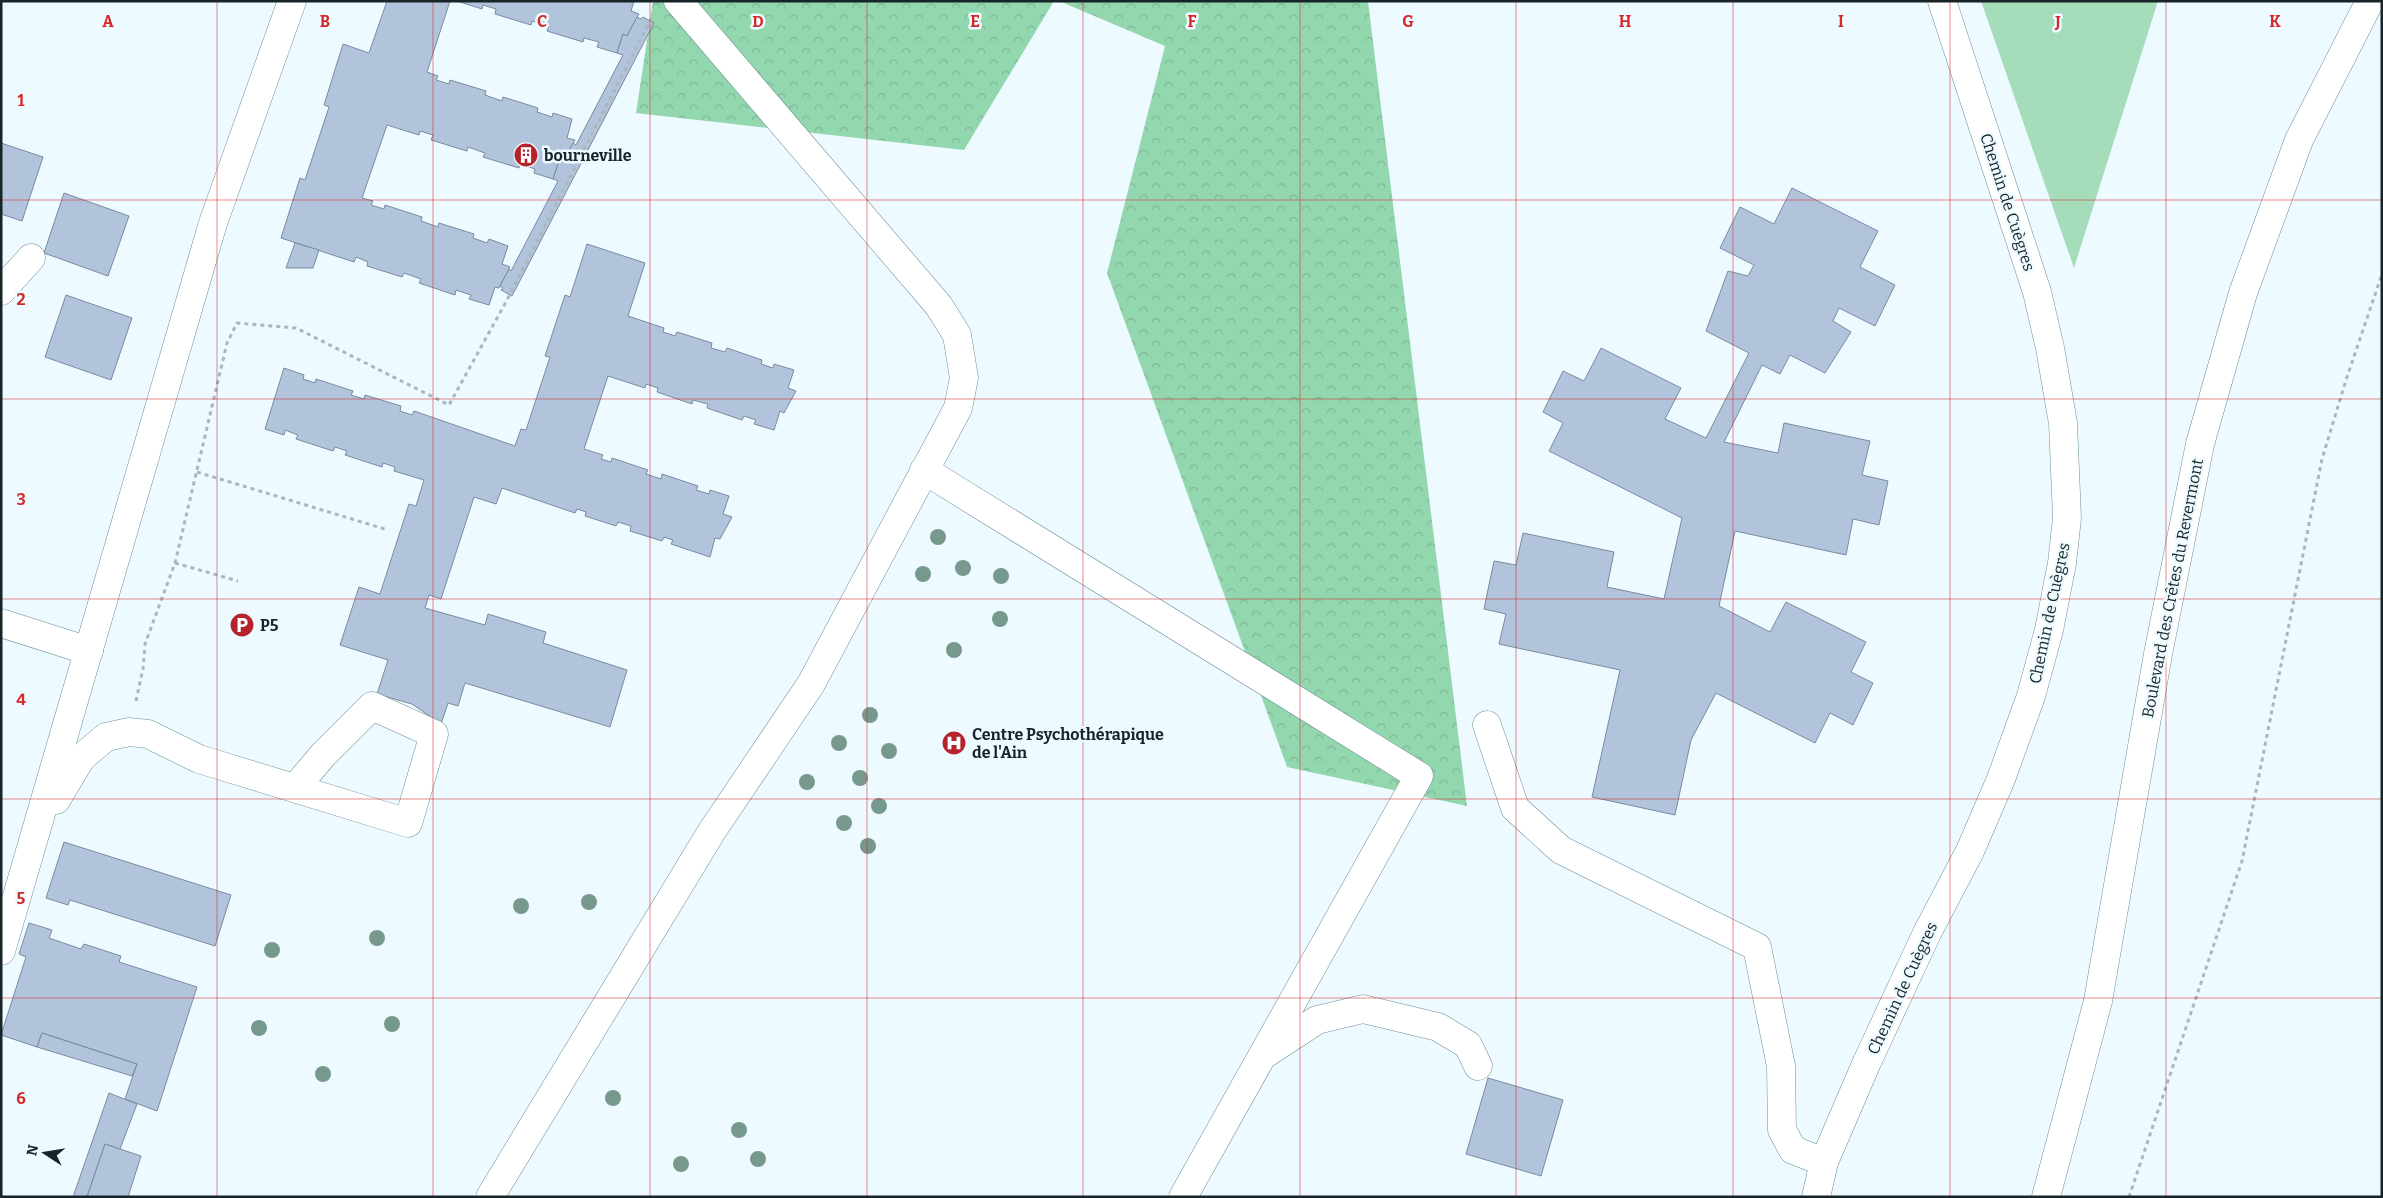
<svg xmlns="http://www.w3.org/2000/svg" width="2383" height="1198" font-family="Bitter,serif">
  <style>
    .grass { fill: #a5ddba }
    .forest { fill: url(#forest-crowns) }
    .building { fill: #b2c4db; stroke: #7a8ba1 }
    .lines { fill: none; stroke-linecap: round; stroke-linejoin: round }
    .minor-casing { stroke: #6f8e99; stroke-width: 29 }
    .major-casing { stroke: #6f8e99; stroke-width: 29 }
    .path { stroke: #aab7bb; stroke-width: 3; stroke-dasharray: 4 4; stroke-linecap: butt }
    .minor { stroke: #fff; stroke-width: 28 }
    .major { stroke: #fff; stroke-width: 28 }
    .tree { fill: #77998d }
    .grid { fill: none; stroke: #d62828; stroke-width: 1; stroke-opacity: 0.55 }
    .labels { text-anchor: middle; stroke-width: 5; stroke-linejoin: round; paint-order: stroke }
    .poi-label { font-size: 16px; font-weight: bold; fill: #172428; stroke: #edfaff; text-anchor: start }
    .street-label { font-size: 16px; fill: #172428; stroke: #edfaff }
    .grid-label { font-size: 16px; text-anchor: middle; font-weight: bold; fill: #d62828; stroke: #edfaff; stroke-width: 5; stroke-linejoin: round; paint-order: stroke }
  </style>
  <defs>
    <pattern id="forest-crowns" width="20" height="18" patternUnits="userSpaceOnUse" patternTransform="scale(1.25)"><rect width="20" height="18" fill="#93d7ae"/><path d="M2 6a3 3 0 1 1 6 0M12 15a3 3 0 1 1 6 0" fill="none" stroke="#7eb896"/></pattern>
  </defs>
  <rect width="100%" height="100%" fill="#edfaff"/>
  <polygon class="grass" points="1981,1 2158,1 2074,268"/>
  <g class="forest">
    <polygon points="653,1 1054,1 964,150 636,113"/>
    <polygon points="1059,1 1368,1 1467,806 1287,767 1107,273 1165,46"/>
  </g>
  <g class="building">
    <polygon points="387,1 450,1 427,72 438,76 436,80 449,84 450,80 486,91 485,95 502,101 503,97 538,108 537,112 552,117 553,113 572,119 567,138 575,140 563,162 559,161 553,179 534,173 535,169 520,164 519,168 483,157 485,153 468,147 467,151 431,140 433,135 420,131 419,135 387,125 362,198 373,201 371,205 384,209 385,205 422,217 421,221 438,227 439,223 474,234 473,238 487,243 489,239 508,246 502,264 510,267 499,288 495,287 489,305 469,299 471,295 456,290 455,295 419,283 421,279 404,273 402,277 367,266 368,262 356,257 354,262 281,238 300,178 305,180 329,107 324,105 343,44 369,53"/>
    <polygon points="457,1 634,1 631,11 639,14 627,36 623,34 617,53 597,47 599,42 584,38 583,42 547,31 549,26 532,21 531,25 495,14 496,9 483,5 482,9"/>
    <polygon points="637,17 641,19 643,17 654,23 512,296 501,290 503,288 500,286 509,269 511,271 558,181 553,179 559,161 563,162 573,143 576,145 623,55 617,53 623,34 627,36"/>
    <polygon points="1,143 43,157 22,221 1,214"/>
    <polygon points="1792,188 1878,231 1860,267 1895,285 1875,326 1839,308 1833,321 1851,332 1825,373 1790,355 1780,374 1762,365 1724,442 1778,453 1784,423 1870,441 1862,475 1888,481 1879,525 1853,519 1846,555 1735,531 1719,606 1770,632 1786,602 1866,642 1851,672 1873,683 1853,725 1830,713 1815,743 1716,693 1691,740 1675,815 1592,797 1620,670 1499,644 1506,614 1484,609 1494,561 1516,565 1523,533 1614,552 1607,587 1664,599 1682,518 1549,451 1563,423 1543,412 1563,371 1584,381 1601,348 1681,388 1665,419 1706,438 1749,353 1706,331 1728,271 1748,276 1754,265 1720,248 1740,207 1774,224"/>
    <polygon points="64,193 129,216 108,276 44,253"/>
    <polygon points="295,243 319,250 313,268 286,268"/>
    <polygon points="587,244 645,263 628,316 664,328 663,332 675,336 677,332 712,343 711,348 725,352 727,348 762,360 761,364 773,368 774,364 794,370 788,388 796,391 784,413 780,411 774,430 754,424 756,420 744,416 742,420 707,408 708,404 693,400 692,404 657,392 658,388 646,384 645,388 608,376 584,449 603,455 601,459 611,462 612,458 648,470 646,474 661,479 662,474 698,486 696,490 709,494 710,490 729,496 723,514 732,517 720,539 715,538 710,557 671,544 673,540 664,537 662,541 630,531 631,526 618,522 616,526 585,516 586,512 577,509 575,513 502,488 496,504 474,497 441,599 429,595 425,608 485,625 488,614 546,632 543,643 627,670 610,727 465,683 458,706 448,703 441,724 412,704 377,694 388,660 340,645 359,587 380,594 409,504 416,506 424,480 394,471 395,467 383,463 382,467 345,455 347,451 335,447 333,451 296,439 298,435 285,430 284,435 265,429 284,368 304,375 303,379 315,383 316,379 353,391 351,395 364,399 365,395 401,406 400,411 412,415 414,411 515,446 521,429 526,430 550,357 545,356 565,295 570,297"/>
    <polygon points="66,295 132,318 111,380 45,357"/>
    <polygon points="64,842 231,895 215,946 70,900 68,905 46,898"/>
    <polygon points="29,923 52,930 49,938 81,949 84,944 121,956 119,962 197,987 157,1111 125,1099 137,1064 42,1033 37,1047 1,1035 26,957 19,954"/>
    <polygon points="42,1033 137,1064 132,1076 37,1047"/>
    <polygon points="1488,1078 1563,1100 1541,1176 1466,1154"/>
    <polygon points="109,1093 137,1104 120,1149 105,1144 87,1197 73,1197"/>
    <polygon points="105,1144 141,1156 128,1197 87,1197"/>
  </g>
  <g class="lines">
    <defs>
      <g id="minor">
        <polyline points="1,291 31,258"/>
        <polyline points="924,470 1419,776 1183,1197"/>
        <polyline points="1,623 89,651"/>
        <polyline points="1487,725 1515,808 1561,850 1757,947 1781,1066 1782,1130 1793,1150 1824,1162"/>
        <polyline points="56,800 81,758 106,737 129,732 148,734 199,759 408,823 434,734 372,706 323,755 295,788"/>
        <polyline points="1,951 213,223 292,1"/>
        <polyline points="1265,1054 1317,1020 1363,1009 1438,1027 1468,1045 1478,1066"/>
        <polyline points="490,1197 712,831 811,684 958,408 964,378 957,335 939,306 678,1"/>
        <polyline points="1816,1197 1824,1162 1867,1062 1927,933 1970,851 2001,779 2031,696 2049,630 2062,563 2067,518 2063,423 2050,348 2037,292 1942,1"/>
      </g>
      <polyline id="major" points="2046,1197 2098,1001 2158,654 2200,444 2243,293 2299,140 2370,1"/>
    </defs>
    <use href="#minor" class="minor-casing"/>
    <use href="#major" class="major-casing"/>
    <g class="path">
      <polyline points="197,472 388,530"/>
      <polyline points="175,563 238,581"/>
      <polyline points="136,701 143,669 145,644 175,563 227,343 237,323 296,328 449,405 507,300 651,19"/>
      <polyline points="2129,1197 2242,861 2322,459 2346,380 2382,274"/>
    </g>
    <use href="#minor" class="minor"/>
    <use href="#major" class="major"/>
  </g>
  <g class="tree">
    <circle cx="938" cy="537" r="8"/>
    <circle cx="963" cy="568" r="8"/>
    <circle cx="923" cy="574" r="8"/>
    <circle cx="1001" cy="576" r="8"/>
    <circle cx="1000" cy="619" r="8"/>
    <circle cx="954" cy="650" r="8"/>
    <circle cx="870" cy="715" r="8"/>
    <circle cx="839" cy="743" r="8"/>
    <circle cx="889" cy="751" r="8"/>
    <circle cx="860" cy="778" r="8"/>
    <circle cx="807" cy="782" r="8"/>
    <circle cx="879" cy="806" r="8"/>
    <circle cx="844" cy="823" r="8"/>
    <circle cx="868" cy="846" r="8"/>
    <circle cx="589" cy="902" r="8"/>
    <circle cx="521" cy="906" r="8"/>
    <circle cx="377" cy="938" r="8"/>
    <circle cx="272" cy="950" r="8"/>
    <circle cx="392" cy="1024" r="8"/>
    <circle cx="259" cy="1028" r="8"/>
    <circle cx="323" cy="1074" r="8"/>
    <circle cx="613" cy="1098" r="8"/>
    <circle cx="739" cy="1130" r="8"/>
    <circle cx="758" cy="1159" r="8"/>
    <circle cx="681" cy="1164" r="8"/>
  </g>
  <path class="grid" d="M217 1V1197M433 1V1197M650 1V1197M867 1V1197M1083 1V1197M1300 1V1197M1516 1V1197M1733 1V1197M1950 1V1197M2166 1V1197M1 200H2382M1 399H2382M1 599H2382M1 799H2382M1 998H2382"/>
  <defs>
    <symbol id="building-disc" viewBox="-11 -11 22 22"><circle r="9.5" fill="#b5232d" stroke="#edfaff"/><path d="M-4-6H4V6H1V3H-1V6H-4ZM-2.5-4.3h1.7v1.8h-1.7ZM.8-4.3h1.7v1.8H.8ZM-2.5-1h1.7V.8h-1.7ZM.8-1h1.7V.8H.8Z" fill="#fff"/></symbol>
    <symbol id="parking-disc" viewBox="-11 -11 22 22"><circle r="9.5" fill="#b5232d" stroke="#edfaff"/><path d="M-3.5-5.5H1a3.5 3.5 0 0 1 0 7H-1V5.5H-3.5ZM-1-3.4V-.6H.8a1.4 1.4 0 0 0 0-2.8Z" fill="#fff"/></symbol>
    <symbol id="hospital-disc" viewBox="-11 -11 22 22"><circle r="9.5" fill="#b5232d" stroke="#edfaff"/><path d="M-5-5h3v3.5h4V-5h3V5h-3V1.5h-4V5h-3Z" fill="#fff"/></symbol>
  </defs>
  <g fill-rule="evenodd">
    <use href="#building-disc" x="512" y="141" width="28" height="28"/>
    <use href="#parking-disc" x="228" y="611" width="28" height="28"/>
    <use href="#hospital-disc" x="940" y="729" width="28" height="28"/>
  </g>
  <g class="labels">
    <g class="poi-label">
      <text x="544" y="161">bourneville</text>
      <text x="260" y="631">P5</text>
      <text x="972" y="740">Centre Psychothérapique<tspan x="972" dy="18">de l'Ain</tspan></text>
    </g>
    <g class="street-label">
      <text transform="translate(2008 202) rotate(72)" y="6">Chemin de Cuègres</text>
      <text transform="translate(2172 588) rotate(-79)" y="6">Boulevard des Crêtes du Revermont</text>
      <text transform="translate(2049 613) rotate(-78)" y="6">Chemin de Cuègres</text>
      <text transform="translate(1902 988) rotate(-65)" y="6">Chemin de Cuègres</text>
    </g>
  </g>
  <g class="grid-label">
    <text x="108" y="27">A</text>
    <text x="325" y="27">B</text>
    <text x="542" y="27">C</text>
    <text x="758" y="27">D</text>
    <text x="975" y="27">E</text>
    <text x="1192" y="27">F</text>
    <text x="1408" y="27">G</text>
    <text x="1625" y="27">H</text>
    <text x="1841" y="27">I</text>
    <text x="2058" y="27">J</text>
    <text x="2275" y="27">K</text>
    <text x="21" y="106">1</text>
    <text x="21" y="305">2</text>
    <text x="21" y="505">3</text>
    <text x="21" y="705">4</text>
    <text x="21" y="904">5</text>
    <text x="21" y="1104">6</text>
  </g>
  <rect width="2383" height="1198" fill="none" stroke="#172428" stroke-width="5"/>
  <g transform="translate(45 1153) rotate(282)" stroke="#edfaff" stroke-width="4" paint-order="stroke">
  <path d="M0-4L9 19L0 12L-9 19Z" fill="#172428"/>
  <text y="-8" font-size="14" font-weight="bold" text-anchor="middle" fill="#172428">N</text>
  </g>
</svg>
